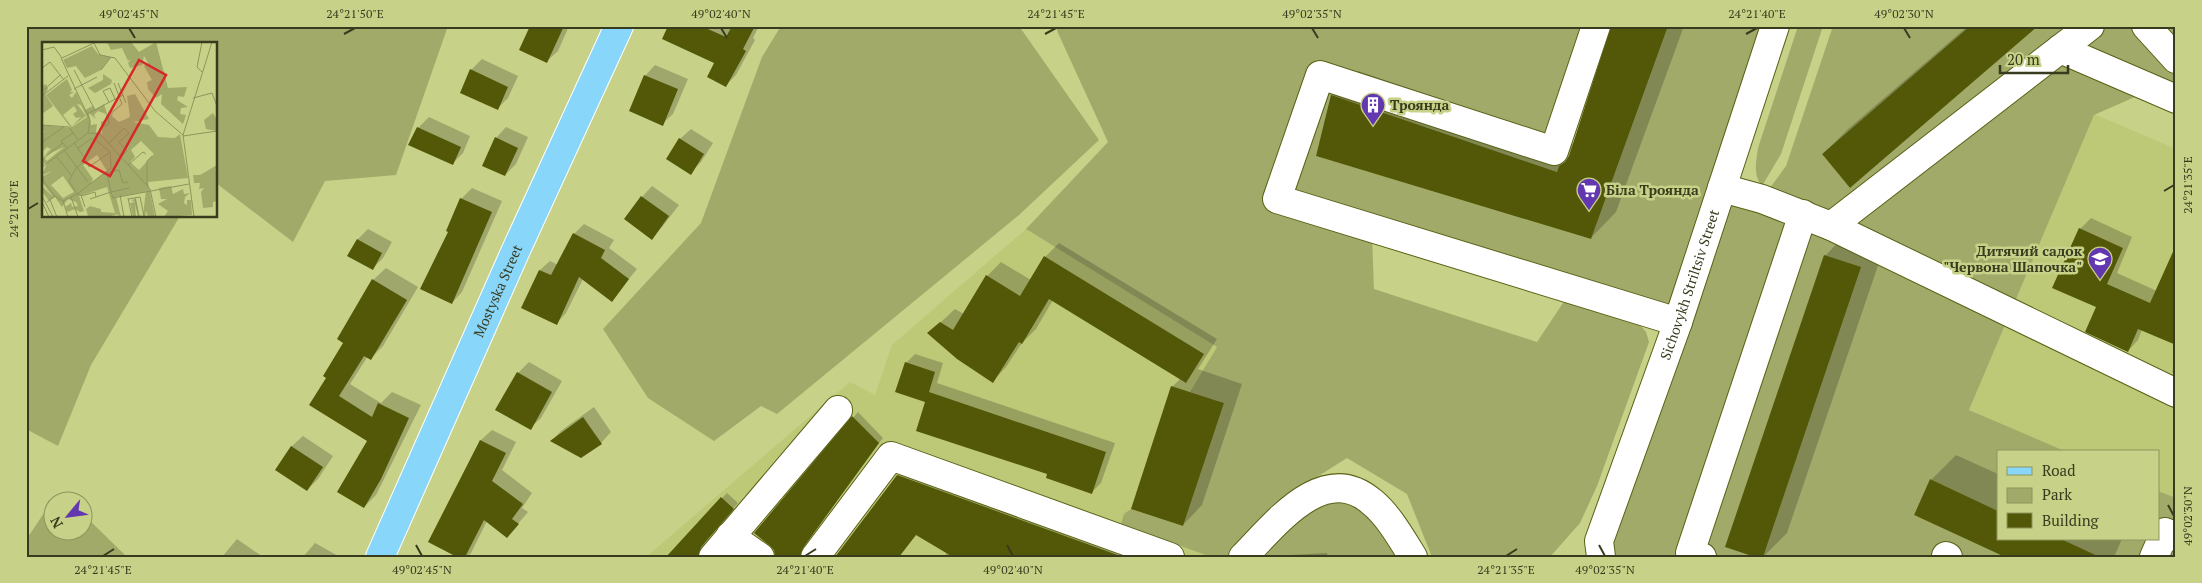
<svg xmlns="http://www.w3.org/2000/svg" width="2202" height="583" font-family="'PT Serif',serif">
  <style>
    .built { fill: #bec977 }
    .green { fill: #a2aa6a }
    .shadow { fill: #0003 }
    .building { fill: #525807 }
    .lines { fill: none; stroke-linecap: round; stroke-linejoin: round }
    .minor-casing { stroke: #5a6115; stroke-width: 30 }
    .major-casing { stroke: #fff; stroke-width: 30 }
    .minor { stroke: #fff; stroke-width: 28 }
    .major { stroke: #89d6fb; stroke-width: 28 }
    .ticks { fill: none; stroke: #383b1d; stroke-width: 2 }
    .labels { text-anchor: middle; stroke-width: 5; stroke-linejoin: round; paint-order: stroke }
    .poi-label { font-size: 14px; font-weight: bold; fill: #383b1d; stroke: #c7d187; text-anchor: start }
    .street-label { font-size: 14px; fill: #383b1d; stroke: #c7d187 }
    .inset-road { fill: none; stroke: #8e955d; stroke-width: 1 }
    .view { fill: #d62828; fill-opacity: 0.15; stroke: #d62828; stroke-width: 2.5 }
    .inset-edge { fill: none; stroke: #383b1d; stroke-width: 2.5 }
    .neatline { fill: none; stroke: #383b1d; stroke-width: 2 }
    .ticks-label { font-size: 12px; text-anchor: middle; fill: #383b1d }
  </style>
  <rect width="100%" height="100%" fill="#c7d187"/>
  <g class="built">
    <polygon points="2094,114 2176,149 2176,499 2158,491 2158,452 2066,452 1969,410"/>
    <polygon points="1026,229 1217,347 1190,392 1224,403 1183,526 1131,509 1121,524 1211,557 646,557 850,382 875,395 892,345"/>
  </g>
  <g class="green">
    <polygon points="26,26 448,26 396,175 325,181 293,242 216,183 216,44 44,44 44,216 180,216 91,365 58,446 26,429"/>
    <polygon points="781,26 1019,26 1099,140 1019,215 777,414 761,406 714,441 648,398 603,329 701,223 762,57"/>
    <polygon points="1056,26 1610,26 1557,172 1332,96 1316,156 1591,239 1668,26 1775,26 1722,188 1762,199 1786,166 1833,26 1970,26 1822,154 1850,188 2038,26 2176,26 2176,99 2153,89 2094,115 1969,410 2067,452 1998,452 1998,511 1930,479 1914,515 2005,557 1601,557 1675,321 1372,236 1374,289 1537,342 1565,300 1639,324 1646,332 1649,342 1597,486 1580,523 1550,557 1432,557 1407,494 1347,458 1282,499 1226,557 1211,557 1121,524 1124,514 1131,509 1183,526 1224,403 1190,392 1217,347 1026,229 1108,142 1058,33"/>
    <path d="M1798 26H1823L1781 154 1762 186C1753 175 1756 162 1758 148Z"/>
    <polygon points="1352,490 1409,557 1243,557 1262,538"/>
    <polygon points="2158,491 2176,498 2176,557 2100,557 2061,539 2158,539"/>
    <polygon points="52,501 52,530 82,530 83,514 127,557 26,557 26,540"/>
  </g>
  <g class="shadow">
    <polygon points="531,26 569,26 558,51 547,61"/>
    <polygon points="669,26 759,26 753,38 755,40 736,75 726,85 716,62"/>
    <polygon points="1612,26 1684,26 1616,212 1591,238 1332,96 1358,71 1574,144"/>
    <polygon points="1968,26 2036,26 1823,154 1848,129"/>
    <polygon points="482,59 518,76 508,98 497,109 471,70"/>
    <polygon points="655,65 688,79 673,114 662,124 645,76"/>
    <polygon points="429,117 470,136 463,153 452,164 418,128"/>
    <polygon points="506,127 528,137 516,164 505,175 496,138"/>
    <polygon points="691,129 713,143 701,162 690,173 680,139"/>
    <polygon points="652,186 679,205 662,227 652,238 642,197"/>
    <polygon points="472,188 502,201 462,292 452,303 450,231 461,199"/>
    <polygon points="2091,218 2132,237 2117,273 2157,291 2138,340 2128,351 2097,307 2080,229"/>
    <polygon points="584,224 614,240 609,248 637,269 612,300 583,279 566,313 557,323 540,270 550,261 558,265 574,234"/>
    <polygon points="368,229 392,242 383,258 373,268 349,255 358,239"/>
    <polygon points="1850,230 1886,242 1787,533 1763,557 1759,557 1825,256"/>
    <polygon points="1059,243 1217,339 1198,369 1242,384 1202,505 1183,525 1172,387 1181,378 1053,300 1036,329 1022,343 1006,367 993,381 929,333 955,309 964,314 987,276 1001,262 1031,280 1045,257"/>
    <polygon points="386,268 418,287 383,346 371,358 368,356 350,384 381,403 392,392 421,405 376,495 364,507 369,441 311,405 328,378 345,343 339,339 373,280"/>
    <polygon points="915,354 943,363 937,383 1115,443 1101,483 1092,492 1049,474 927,401 906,363"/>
    <polygon points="529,362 562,381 541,418 530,428 497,410 518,373"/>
    <polygon points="2176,363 2176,375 2172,372"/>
    <polygon points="594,407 611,432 601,443 552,440 562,430"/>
    <polygon points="858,412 883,438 807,541 804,549 805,557 790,557 775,549 755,533"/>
    <polygon points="492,430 516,442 502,470 532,493 522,508 528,512 507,537 487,521 471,553 467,557 456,557 430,541 481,440"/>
    <polygon points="303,436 333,456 318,479 307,490 277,470 292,446"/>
    <polygon points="1956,455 1998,474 1998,539 2122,539 2114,557 2008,557 1931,480"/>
    <polygon points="903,470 1138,557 944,557 947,552 917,534 897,475"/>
    <polygon points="727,493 738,503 706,541 702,549 703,557 667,557"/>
    <polygon points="237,539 263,557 222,557"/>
    <polygon points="315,543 340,557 303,557"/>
    <polygon points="1327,553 1328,557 1289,557 1290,555"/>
  </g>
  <g class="building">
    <polygon points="530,26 564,26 547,63 519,50"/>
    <polygon points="668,26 701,26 726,37 732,26 755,26 743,49 746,51 726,87 707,77 714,63 662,39"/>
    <polygon points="1611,26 1668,26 1591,239 1316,156 1331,95 1557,172 1559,166 1565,162 1569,156"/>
    <polygon points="1970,26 2038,26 1850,188 1822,154"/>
    <polygon points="470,69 508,87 498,110 460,93"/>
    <polygon points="644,75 678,89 663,126 629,111"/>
    <polygon points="417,127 461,147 453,165 408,145"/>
    <polygon points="495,137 518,148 505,176 482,166"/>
    <polygon points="679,138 704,154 691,175 666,159"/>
    <polygon points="641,196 669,216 652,240 624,219"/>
    <polygon points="460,198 492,212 452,304 420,289 448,232 446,231"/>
    <polygon points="2079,228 2123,248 2107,284 2150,303 2176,245 2176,345 2138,329 2128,352 2085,332 2096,307 2052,288"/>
    <polygon points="573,233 605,250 601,258 629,279 612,302 579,277 557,325 521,308 539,270 551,275"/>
    <polygon points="357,239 382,253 373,270 347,256"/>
    <polygon points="1824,255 1861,267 1763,557 1755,557 1725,547"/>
    <polygon points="1044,256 1204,354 1186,383 1049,299 1022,344 1019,342 993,383 957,359 927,333 940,322 953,330 986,275 1020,296"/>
    <polygon points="372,279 407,300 371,360 364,356 339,396 372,417 378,403 409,418 381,479 364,508 337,492 367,441 309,405 326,378 323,376 343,343 337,339"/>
    <polygon points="905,362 935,372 929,392 1106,452 1092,494 1046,478 1047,474 916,431 925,402 895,392"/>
    <polygon points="517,372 552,392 531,430 495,410"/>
    <polygon points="1171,386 1224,403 1183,526 1131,509"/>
    <polygon points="852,416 879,443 803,548 800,557 775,557 774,550 769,545 754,533"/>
    <polygon points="583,417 602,444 581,458 550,441"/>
    <polygon points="480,440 506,453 492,481 523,504 512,519 519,524 507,538 484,520 465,557 457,557 428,542"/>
    <polygon points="291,446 323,467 307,491 275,470"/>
    <polygon points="897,475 1123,557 953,557 916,535 899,557 835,557"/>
    <polygon points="1930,479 1998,511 1998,539 2061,539 2100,557 2005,557 1914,515"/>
    <polygon points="721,497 734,509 701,547 698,557 666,557"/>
  </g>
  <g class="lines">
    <defs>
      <g id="minor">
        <polyline points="1596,26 1554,151 1320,75 1277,199 1678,322"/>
        <polyline points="2146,26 2176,59"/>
        <polyline points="2060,49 2176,99"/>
        <polyline points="1722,188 1762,199 1831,226 2090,26"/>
        <polyline points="1831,226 2176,393"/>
        <polyline points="730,536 760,557"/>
        <polyline points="1946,556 1948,557"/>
        <polyline points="713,557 838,410"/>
        <polyline points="815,557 891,456 1170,557"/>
        <path d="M1243 557C1275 525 1323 460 1372 502 1389 516 1401 538 1413 557"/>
        <path id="s1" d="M1601 557 1599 541 1678 322 1775 26"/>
        <polyline points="1702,557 1690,553 1803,214"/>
        <polyline points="2154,557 2165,532 2176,537"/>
      </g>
      <g id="major">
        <path id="s2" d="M380 557 516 250 619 26"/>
      </g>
    </defs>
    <use href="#minor" class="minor-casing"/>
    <use href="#major" class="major-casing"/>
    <use href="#minor" class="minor"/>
    <use href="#major" class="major"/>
  </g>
  <path class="ticks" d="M129 28 135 38M721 28 727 38M1312 28 1318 38M1904 28 1910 38M344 34 355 28M1045 34 1056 28M1746 34 1757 28M2164 191 2174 185M28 209 38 203M2168 505 2174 516M416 545 422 556M1007 545 1013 556M1599 545 1605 556M103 556 114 549M805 556 816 549M1506 556 1517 549"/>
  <defs>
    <symbol id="building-pin" viewBox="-11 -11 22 30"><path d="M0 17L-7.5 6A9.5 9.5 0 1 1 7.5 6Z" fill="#6237af" stroke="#c7d187"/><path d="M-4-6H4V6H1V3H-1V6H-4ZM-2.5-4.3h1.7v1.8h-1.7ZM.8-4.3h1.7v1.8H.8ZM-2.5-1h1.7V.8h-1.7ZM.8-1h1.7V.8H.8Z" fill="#fff"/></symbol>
    <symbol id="supermarket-pin" viewBox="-11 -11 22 30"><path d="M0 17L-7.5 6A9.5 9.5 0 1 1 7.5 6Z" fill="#6237af" stroke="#c7d187"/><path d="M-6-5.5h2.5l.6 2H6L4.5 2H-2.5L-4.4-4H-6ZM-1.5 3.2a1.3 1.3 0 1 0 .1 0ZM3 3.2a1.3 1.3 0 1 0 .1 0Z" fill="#fff"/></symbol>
    <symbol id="school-pin" viewBox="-11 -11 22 30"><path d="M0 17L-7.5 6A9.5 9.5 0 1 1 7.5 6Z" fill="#6237af" stroke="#c7d187"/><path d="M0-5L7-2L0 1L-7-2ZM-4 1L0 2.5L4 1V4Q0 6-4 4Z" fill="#fff"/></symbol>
  </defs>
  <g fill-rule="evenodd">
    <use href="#building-pin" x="1359" y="91" width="28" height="38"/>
    <use href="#supermarket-pin" x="1575" y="176" width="28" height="38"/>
    <use href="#school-pin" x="2086" y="245" width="28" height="38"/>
  </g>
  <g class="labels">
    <g class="poi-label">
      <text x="1390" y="110">Троянда</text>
      <text x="1606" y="195">Біла Троянда</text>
      <text x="2082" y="256" text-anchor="end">Дитячий садок<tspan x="2082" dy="16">"Червона Шапочка"</tspan></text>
    </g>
    <g class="street-label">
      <text dy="5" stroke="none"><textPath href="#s1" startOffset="288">Sichovykh Striltsiv Street</textPath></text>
      <text dy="5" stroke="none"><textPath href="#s2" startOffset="291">Mostyska Street</textPath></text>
    </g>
  </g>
  <g transform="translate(42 42)">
    <rect width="175" height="175" fill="#c7d187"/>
    <path d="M65 0H89L97 10 114 0 126 46 145 45 142 55 136 54 135 58 146 65 139 66 138 72 144 73 141 82 119 62 120 52 114 56 106 47 105 40 110 38 102 24 106 21 102 14 100 23 88 26 86 21 89 17 86 19 80 6 69 8ZM50 4 56 12 69 15 59 28 43 36 34 24 25 26 21 18ZM61 32 70 38 69 42 53 51 46 46 61 38ZM25 37 30 48 28 50H32L27 53 30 56 34 50 43 68 51 64 53 68 62 62 66 75 71 71 70 74 77 80 88 75 85 54 93 52 107 77 91 80 107 83 116 95 133 96 138 92 146 136 106 140 113 175H106L104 169 103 175H96L93 162 94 175H91L88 161 93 160 89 158 94 157 97 174H101L104 148 103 150 74 155 79 175 75 172 67 175 46 174 44 167 48 164 59 167V170L73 171 65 145 37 154 42 169 38 170 33 167 25 170 23 165 29 161 30 165 36 164 34 160 26 157 20 165 13 155 7 159 0 150V144L11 155 0 140V135L10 129 0 133 5 121 0 122V113L5 119 22 105 2 114 9 107 5 105 0 110V91L3 89H0V83L29 86 4 53ZM35 62 39 63 45 75 30 85 21 73 32 64 35 69 31 72 34 76 39 75 30 84 44 74ZM56 69 64 72 65 77 59 80 60 92 54 90 55 82 49 83 47 71 54 77 52 73ZM99 99 112 112 97 128 88 120 93 115 89 108ZM55 113 65 129 49 141 51 137 41 123ZM21 134 32 150 21 156 9 143ZM4 42 6 47 3 52 11 64 0 72V44ZM171 71 175 78V89L164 87 162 78ZM175 123V159L171 160V165L161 166 159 150 162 146 157 147 158 141H152L151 133H158ZM129 144 131 152 141 147 142 152 148 151 143 155 142 161 145 163V158H149L150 173 122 175 126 169 116 162 125 157H119L117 146Z" fill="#a2aa6a" fill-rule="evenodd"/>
    <path class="inset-road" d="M160 0 155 25 160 30M0 8 12 5 20 16 52 1 58 13 73 16 113 69 141 93M19 16 48 78 46 91M0 26 8 20 22 38M32 28 53 68M59 28 69 15M76 41 84 61M32 47 55 35M2 48 18 33M0 54 26 34M151 56 170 51 175 64M67 60 61 49 68 46 73 57M45 72 81 53M0 83 27 85 36 98M58 92V86L67 82 66 74 80 62 72 41M141 94 175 89M54 98 68 110M0 100 22 85M66 102 82 86 87 91 77 100 85 109 79 115M25 106 19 99 31 91M36 106 50 96M22 108 46 140M68 110 69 127M14 114 30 134M2 116 21 101M44 118 47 125 67 111M86 123 101 110 104 112M0 125 46 91 58 92 108 147 114 175M0 137 13 154M86 140 81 141 77 128 65 131 69 150 87 146M105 144V119L110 114M78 153 82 175M0 154 11 175M39 154 53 150 54 155 48 157M29 155 36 175M54 155 69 150 71 156 147 142M86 156 90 175M93 156 97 174 102 175M86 157 98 155 102 174M8 158 15 175M21 159 26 175M0 160 7 175M5 160 13 154 21 159 35 152 27 139 34 126 44 118 32 101M43 165 39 153 35 152 69 126M152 175 141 93 170 0"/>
    <path class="view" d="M97 18 124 33 68 134 41 119Z"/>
    <rect width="175" height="175" class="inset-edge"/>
  </g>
  <rect width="2202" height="583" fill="none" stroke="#c7d187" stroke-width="55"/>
  <rect x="1997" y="450" width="162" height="90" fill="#c7d187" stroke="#8e955d"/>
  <rect x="2007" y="467" width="25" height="8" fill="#89d6fb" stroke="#8e955d"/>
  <text x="2042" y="476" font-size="15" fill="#383b1d">Road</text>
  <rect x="2007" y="488" width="25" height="15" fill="#a2aa6a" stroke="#8e955d"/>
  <text x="2042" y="500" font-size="15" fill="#383b1d">Park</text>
  <rect x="2007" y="513" width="25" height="15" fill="#525807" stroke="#8e955d"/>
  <text x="2042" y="526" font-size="15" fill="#383b1d">Building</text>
  <g transform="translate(68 516) rotate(241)"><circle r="24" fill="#c7d187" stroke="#8e955d"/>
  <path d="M0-4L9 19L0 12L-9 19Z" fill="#6237af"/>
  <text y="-8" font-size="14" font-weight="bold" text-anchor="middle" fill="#383b1d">N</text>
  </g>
  <path d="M2000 65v8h68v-8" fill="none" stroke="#383b1d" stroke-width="2.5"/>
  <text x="2007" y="65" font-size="15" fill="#383b1d" stroke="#c7d187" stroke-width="4" paint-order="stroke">20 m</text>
  <rect x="28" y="28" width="2146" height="528" class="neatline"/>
  <g class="ticks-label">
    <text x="129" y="18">49°02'45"N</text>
    <text x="355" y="18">24°21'50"E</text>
    <text x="721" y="18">49°02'40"N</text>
    <text x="1056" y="18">24°21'45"E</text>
    <text x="1312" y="18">49°02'35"N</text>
    <text x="1757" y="18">24°21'40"E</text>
    <text x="1904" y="18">49°02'30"N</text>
    <text transform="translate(2188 185) rotate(-90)" y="4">24°21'35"E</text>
    <text transform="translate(14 209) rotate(-90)" y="4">24°21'50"E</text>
    <text transform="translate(2188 516) rotate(-90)" y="4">49°02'30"N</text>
    <text x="103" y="574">24°21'45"E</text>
    <text x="422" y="574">49°02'45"N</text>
    <text x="805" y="574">24°21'40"E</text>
    <text x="1013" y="574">49°02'40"N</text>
    <text x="1506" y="574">24°21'35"E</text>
    <text x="1605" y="574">49°02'35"N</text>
  </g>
</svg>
